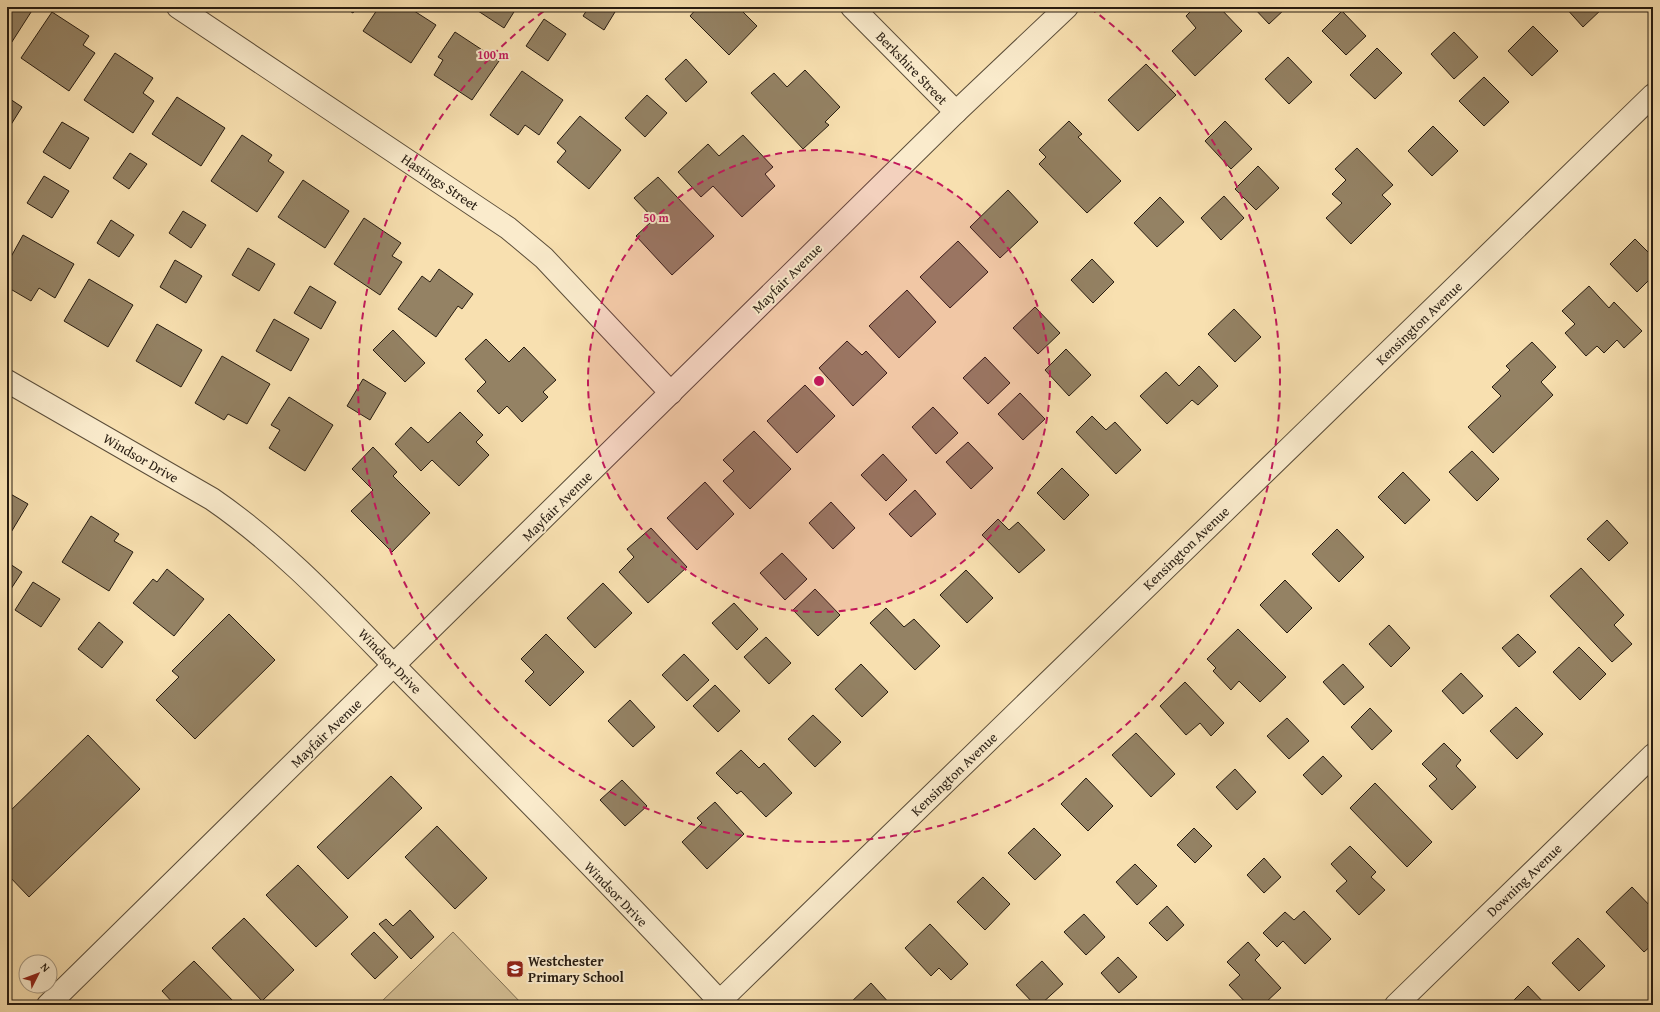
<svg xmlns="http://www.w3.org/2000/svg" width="1660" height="1012" font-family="'Gentium Book Plus',serif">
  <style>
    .green { fill: #d4bf95; stroke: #7e6e53 }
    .building { fill: #948264; stroke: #271c11 }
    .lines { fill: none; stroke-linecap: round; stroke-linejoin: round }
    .minor-casing { stroke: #5b4d39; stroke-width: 24 }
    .minor { stroke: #faebcc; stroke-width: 22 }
    .ring { fill: none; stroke: #c2185b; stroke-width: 2; stroke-dasharray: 7 5 }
    .labels { text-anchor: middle; stroke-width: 4; stroke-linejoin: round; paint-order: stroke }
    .street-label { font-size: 14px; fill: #271c11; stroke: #faebcc }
    .poi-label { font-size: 14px; font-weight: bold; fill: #271c11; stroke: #faebcc; text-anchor: start }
    .centre { fill: #c2185b; stroke: #faebcc; stroke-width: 2 }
    .ring-label { font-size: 12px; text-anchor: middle; font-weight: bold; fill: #c2185b; stroke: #faebcc; stroke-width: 4; stroke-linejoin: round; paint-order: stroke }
  </style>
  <rect width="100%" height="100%" fill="#f8e0b0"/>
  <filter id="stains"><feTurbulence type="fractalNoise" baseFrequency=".005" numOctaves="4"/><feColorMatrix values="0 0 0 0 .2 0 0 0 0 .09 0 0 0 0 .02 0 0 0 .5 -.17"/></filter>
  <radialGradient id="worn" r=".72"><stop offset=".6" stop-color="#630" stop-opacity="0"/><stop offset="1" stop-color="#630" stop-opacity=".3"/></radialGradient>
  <polygon class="green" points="453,932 523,1005 378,1005"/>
  <g class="building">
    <polygon points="7,7 30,7 33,9 8,48"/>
    <polygon points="343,7 357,7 353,13"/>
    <polygon points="379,7 408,7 436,25 411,63 363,31"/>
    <polygon points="472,7 517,7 504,28"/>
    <polygon points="589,7 618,7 604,30 583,16"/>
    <polygon points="698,7 738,7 757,26 729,55 690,16"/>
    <polygon points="1195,7 1219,7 1242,31 1195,76 1172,51 1196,28 1186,16"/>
    <polygon points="1253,7 1287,7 1269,24"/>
    <polygon points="1565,7 1604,7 1583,27"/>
    <polygon points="1342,11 1366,36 1346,55 1322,31"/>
    <polygon points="52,12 89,36 83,45 95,53 69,91 21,58"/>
    <polygon points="544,19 566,34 548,61 526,46"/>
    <polygon points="1533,26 1558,51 1532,76 1508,51"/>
    <polygon points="455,32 499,61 472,100 434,75 443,60 438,57"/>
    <polygon points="1454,32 1478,57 1454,79 1431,54"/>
    <polygon points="1377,48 1402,73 1375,99 1350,75"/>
    <polygon points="115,53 153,78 143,93 154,101 133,133 84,100"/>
    <polygon points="1288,57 1312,82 1289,104 1265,79"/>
    <polygon points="686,59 707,82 686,102 665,79"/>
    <polygon points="1146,64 1176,95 1138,131 1108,100"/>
    <polygon points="805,70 840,107 825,122 829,125 803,149 751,93 774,73 787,87"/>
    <polygon points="522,71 563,100 539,135 525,125 518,135 490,115"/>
    <polygon points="1484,77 1509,102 1484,126 1459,101"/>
    <polygon points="647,95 667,113 645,137 625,118"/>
    <polygon points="7,97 22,107 7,131"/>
    <polygon points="177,97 225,128 201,166 152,134"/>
    <polygon points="580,116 621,150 589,189 557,162 566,151 557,143"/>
    <polygon points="1069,121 1082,134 1078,137 1121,181 1087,213 1039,164 1046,157 1039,150"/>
    <polygon points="1225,121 1252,149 1231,169 1205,141"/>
    <polygon points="62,122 89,138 70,169 43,152"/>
    <polygon points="1433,126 1458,151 1432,176 1408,151"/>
    <polygon points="242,135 272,155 268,161 284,172 257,212 211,181"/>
    <polygon points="743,135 773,167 765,174 775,186 742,217 713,186 701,197 678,172 708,144 719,156"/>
    <polygon points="1357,148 1393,185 1382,195 1391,204 1351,244 1326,218 1342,203 1332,194 1346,180 1335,169"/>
    <polygon points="130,153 147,164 129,189 113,178"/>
    <polygon points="1258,166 1279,188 1256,210 1235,189"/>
    <polygon points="44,176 69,191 52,218 27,203"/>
    <polygon points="658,177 714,236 672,275 636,236 654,219 634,198"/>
    <polygon points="303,180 349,211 325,248 278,217"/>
    <polygon points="1008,190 1038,222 1000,258 970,227"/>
    <polygon points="1224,196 1244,218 1221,240 1201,218"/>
    <polygon points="1160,197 1184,222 1157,247 1134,223"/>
    <polygon points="183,211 206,225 191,248 169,233"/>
    <polygon points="364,218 401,243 392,256 402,262 380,295 334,264"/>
    <polygon points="111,220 134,235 119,257 97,243"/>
    <polygon points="23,235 74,264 55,298 39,288 31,301 7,287 7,264"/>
    <polygon points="1635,239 1653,257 1653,276 1637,292 1610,264"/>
    <polygon points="958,241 988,272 950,308 920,277"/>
    <polygon points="248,248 275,264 259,291 232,275"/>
    <polygon points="1092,259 1114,282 1093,303 1071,280"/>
    <polygon points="175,260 202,276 186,303 160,287"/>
    <polygon points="439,269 473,294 462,309 458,306 436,337 398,309 422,276 430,282"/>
    <polygon points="89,279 133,305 108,347 64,321"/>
    <polygon points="310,286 336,302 321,329 294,313"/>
    <polygon points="1589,286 1609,308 1614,302 1642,331 1624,348 1617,340 1604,353 1597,346 1586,356 1565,333 1575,324 1562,311"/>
    <polygon points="907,290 936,322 899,358 869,326"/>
    <polygon points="1035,307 1060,333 1038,354 1013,328"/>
    <polygon points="1234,309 1261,337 1235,362 1208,334"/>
    <polygon points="274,319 309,339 291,371 256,351"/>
    <polygon points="157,324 202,350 181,387 136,361"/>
    <polygon points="393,330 425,363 405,382 373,350"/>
    <polygon points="486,339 509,362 524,347 556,380 543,392 548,397 522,422 507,406 499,414 477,391 486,382 465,359"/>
    <polygon points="847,341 862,355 866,351 887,373 853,406 819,368"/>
    <polygon points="1532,342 1556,367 1541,382 1553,395 1493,453 1468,427 1501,396 1492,387 1510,370 1506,366"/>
    <polygon points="1066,349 1091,375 1069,396 1045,370"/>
    <polygon points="222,356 270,384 247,424 228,414 224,420 195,403"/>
    <polygon points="985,357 1010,383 988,404 963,378"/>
    <polygon points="1199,366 1218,386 1198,405 1192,400 1167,424 1140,396 1166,372 1179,386"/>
    <polygon points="363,379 386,393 370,420 347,406"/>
    <polygon points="805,385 835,416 797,453 767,421"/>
    <polygon points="1020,393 1045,419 1023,440 998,414"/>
    <polygon points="289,397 333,425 305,471 269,448 280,430 271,425"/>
    <polygon points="933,407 958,433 936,454 912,427"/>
    <polygon points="460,412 483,435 476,442 489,455 459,486 432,460 421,471 395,444 411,427 428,443"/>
    <polygon points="1092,416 1106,430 1115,422 1141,450 1116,474 1076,432"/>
    <polygon points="754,431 791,469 750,509 723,481 734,471 723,460"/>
    <polygon points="968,442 993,468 971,489 946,462"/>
    <polygon points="373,447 397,472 393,476 430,513 392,552 351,511 373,490 352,469"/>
    <polygon points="1472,451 1499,479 1477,501 1449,472"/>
    <polygon points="883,454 907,480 886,501 861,475"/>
    <polygon points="1062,468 1089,495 1064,520 1037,493"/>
    <polygon points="1403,472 1430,500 1405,524 1378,497"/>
    <polygon points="705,482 734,514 697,550 667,518"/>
    <polygon points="915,490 936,514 911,537 889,514"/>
    <polygon points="7,492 28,504 10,534 7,533"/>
    <polygon points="831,502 855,528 833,549 809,523"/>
    <polygon points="91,516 119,534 114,541 133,552 109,591 62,562"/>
    <polygon points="998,519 1009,530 1018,522 1045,550 1019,573 982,535"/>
    <polygon points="1607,520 1628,543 1609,561 1587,539"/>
    <polygon points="651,528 687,567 648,603 619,572 634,557 627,549"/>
    <polygon points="1337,529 1364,557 1339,582 1312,554"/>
    <polygon points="782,553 807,579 785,600 760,573"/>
    <polygon points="7,562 22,572 7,595"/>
    <polygon points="1581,568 1624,615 1614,625 1632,644 1612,662 1550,596"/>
    <polygon points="167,569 204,599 174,636 133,603 153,579 157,582"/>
    <polygon points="966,570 993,598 967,623 940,595"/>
    <polygon points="1285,580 1312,608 1287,633 1260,605"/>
    <polygon points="33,582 60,599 41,627 15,610"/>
    <polygon points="603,583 632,613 595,648 567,618"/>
    <polygon points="815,589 840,615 818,636 793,610"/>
    <polygon points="734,603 758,629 737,650 712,623"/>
    <polygon points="886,608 904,627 914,619 940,646 915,670 870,623"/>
    <polygon points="229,614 275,660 195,739 156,700 179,677 172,671"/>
    <polygon points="99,622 123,642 102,668 78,649"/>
    <polygon points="1389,625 1410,648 1391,667 1369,644"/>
    <polygon points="1238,629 1286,677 1260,702 1239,681 1231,690 1213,671 1216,668 1207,659"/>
    <polygon points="546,634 584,672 550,706 525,681 534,672 521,659"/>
    <polygon points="1518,634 1536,652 1519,667 1502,648"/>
    <polygon points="766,637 791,663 769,684 744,657"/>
    <polygon points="1579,647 1606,674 1580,700 1553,672"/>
    <polygon points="684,654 709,680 687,701 662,675"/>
    <polygon points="861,664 888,692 862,717 835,689"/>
    <polygon points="1343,664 1364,687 1344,705 1323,682"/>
    <polygon points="1461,673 1483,696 1463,714 1442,691"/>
    <polygon points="1185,682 1224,723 1211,736 1200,723 1186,735 1160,706"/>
    <polygon points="715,685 740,711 718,732 693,706"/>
    <polygon points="630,700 655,727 633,747 608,721"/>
    <polygon points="1516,707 1543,734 1517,759 1490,731"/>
    <polygon points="1370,708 1392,731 1372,750 1351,727"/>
    <polygon points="813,715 841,742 815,767 788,739"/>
    <polygon points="1287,718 1309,741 1289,759 1267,736"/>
    <polygon points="1136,733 1175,774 1151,797 1112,755"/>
    <polygon points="88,735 140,789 29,897 7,874 7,814"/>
    <polygon points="1444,743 1461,760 1456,766 1476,787 1452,810 1429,786 1437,779 1422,764"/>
    <polygon points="741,750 759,768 764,763 792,793 766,817 741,791 737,794 716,773"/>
    <polygon points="1323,756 1342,776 1322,795 1303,775"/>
    <polygon points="1235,769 1256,792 1237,810 1216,787"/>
    <polygon points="391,776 422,808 348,879 317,847"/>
    <polygon points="1086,778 1113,806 1088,831 1061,804"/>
    <polygon points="622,780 647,806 625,826 600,800"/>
    <polygon points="1375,783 1432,842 1407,867 1350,808"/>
    <polygon points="715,802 744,834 707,869 682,842 702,823 697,818"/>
    <polygon points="437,826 487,878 455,909 405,857"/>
    <polygon points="1034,828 1061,855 1035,880 1008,853"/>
    <polygon points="1194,828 1212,846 1195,863 1177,845"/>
    <polygon points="1350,846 1376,872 1371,877 1385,890 1359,915 1336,891 1347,881 1331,864"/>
    <polygon points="1264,858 1281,877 1264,893 1247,875"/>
    <polygon points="1135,864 1157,886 1137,905 1116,882"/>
    <polygon points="298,865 348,917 316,947 266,895"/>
    <polygon points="983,877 1010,904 985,930 957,902"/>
    <polygon points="1632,887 1653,909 1653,944 1644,952 1606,912"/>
    <polygon points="1167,906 1184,925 1167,941 1149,923"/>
    <polygon points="410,910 434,937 411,959 379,924 386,919 393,926"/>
    <polygon points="1304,911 1331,939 1305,964 1283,941 1277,947 1263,933 1285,912 1294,920"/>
    <polygon points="1084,914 1105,937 1086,955 1064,932"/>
    <polygon points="244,918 294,970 262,1001 212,948"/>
    <polygon points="930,924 968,964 951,980 939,968 931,976 905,948"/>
    <polygon points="374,932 398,957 375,979 351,954"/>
    <polygon points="1578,938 1605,966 1579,991 1552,963"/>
    <polygon points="1248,942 1260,955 1255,960 1281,988 1263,1005 1248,1005 1229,985 1240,975 1227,962"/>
    <polygon points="1118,957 1137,977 1119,993 1101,973"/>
    <polygon points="194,961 237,1005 175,1005 162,991"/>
    <polygon points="1042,961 1063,984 1040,1005 1035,1005 1016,985"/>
    <polygon points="871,983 891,1005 848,1005"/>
    <polygon points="1528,986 1546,1005 1509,1005"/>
  </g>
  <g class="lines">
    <defs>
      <g id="minor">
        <polyline points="178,7 508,228 544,258 671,393"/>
        <polyline points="852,7 956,112"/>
        <path d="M7 381 212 499C292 554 356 628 424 696 525 798 626 900 723 1005"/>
        <polyline points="720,1001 1653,95"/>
        <polyline points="48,1005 956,112 1067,7"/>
        <polyline points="1396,1005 1653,755"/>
      </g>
    </defs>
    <use href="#minor" class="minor-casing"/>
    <use href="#minor" class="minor"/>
  </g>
  <circle cx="819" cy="381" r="231" fill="#c2185b" fill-opacity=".12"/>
  <g class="ring">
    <circle cx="819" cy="381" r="231"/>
    <path d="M1090 8A461 461 0 1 1 548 8"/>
  </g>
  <defs>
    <symbol id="school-square" viewBox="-11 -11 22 22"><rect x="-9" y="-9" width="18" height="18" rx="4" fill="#8f2418" stroke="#faebcc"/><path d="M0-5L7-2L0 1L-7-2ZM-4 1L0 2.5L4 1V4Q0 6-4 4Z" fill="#fff"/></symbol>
  </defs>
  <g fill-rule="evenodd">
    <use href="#school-square" x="505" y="959" width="20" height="20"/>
  </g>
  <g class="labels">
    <g class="street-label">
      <text transform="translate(912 68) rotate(46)" y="5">Berkshire Street</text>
      <text transform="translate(440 182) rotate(34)" y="5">Hastings Street</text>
      <text transform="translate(787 278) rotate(-45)" y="5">Mayfair Avenue</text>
      <text transform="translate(1419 323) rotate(-44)" y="5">Kensington Avenue</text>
      <text transform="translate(141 458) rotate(30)" y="5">Windsor Drive</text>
      <text transform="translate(557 506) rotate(-45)" y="5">Mayfair Avenue</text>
      <text transform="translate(1186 548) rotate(-44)" y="5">Kensington Avenue</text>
      <text transform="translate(390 661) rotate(46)" y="5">Windsor Drive</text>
      <text transform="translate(326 733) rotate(-44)" y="5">Mayfair Avenue</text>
      <text transform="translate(954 774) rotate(-44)" y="5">Kensington Avenue</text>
      <text transform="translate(1524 880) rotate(-44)" y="5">Downing Avenue</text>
      <text transform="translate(616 894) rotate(46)" y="5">Windsor Drive</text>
    </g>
    <g class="poi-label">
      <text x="528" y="966">Westchester<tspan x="528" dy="16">Primary School</tspan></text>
    </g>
  </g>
  <circle cx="819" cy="381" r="6" class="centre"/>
  <g class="ring-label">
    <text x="493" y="59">100 m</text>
    <text x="656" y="222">50 m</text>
  </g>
  <rect width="1660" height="1012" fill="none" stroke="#f8e0b0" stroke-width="24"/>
  <rect x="8" y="8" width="1644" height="996" fill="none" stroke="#271c11" stroke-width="2"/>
  <rect x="12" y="12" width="1636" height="988" fill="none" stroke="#271c11"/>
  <g transform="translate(38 974) rotate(48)"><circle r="19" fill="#faebcc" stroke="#a69881"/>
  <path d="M0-3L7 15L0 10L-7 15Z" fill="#8f2418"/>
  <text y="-6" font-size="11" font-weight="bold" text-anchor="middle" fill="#271c11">N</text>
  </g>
  <rect width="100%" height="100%" filter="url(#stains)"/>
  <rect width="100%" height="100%" fill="url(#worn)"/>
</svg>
